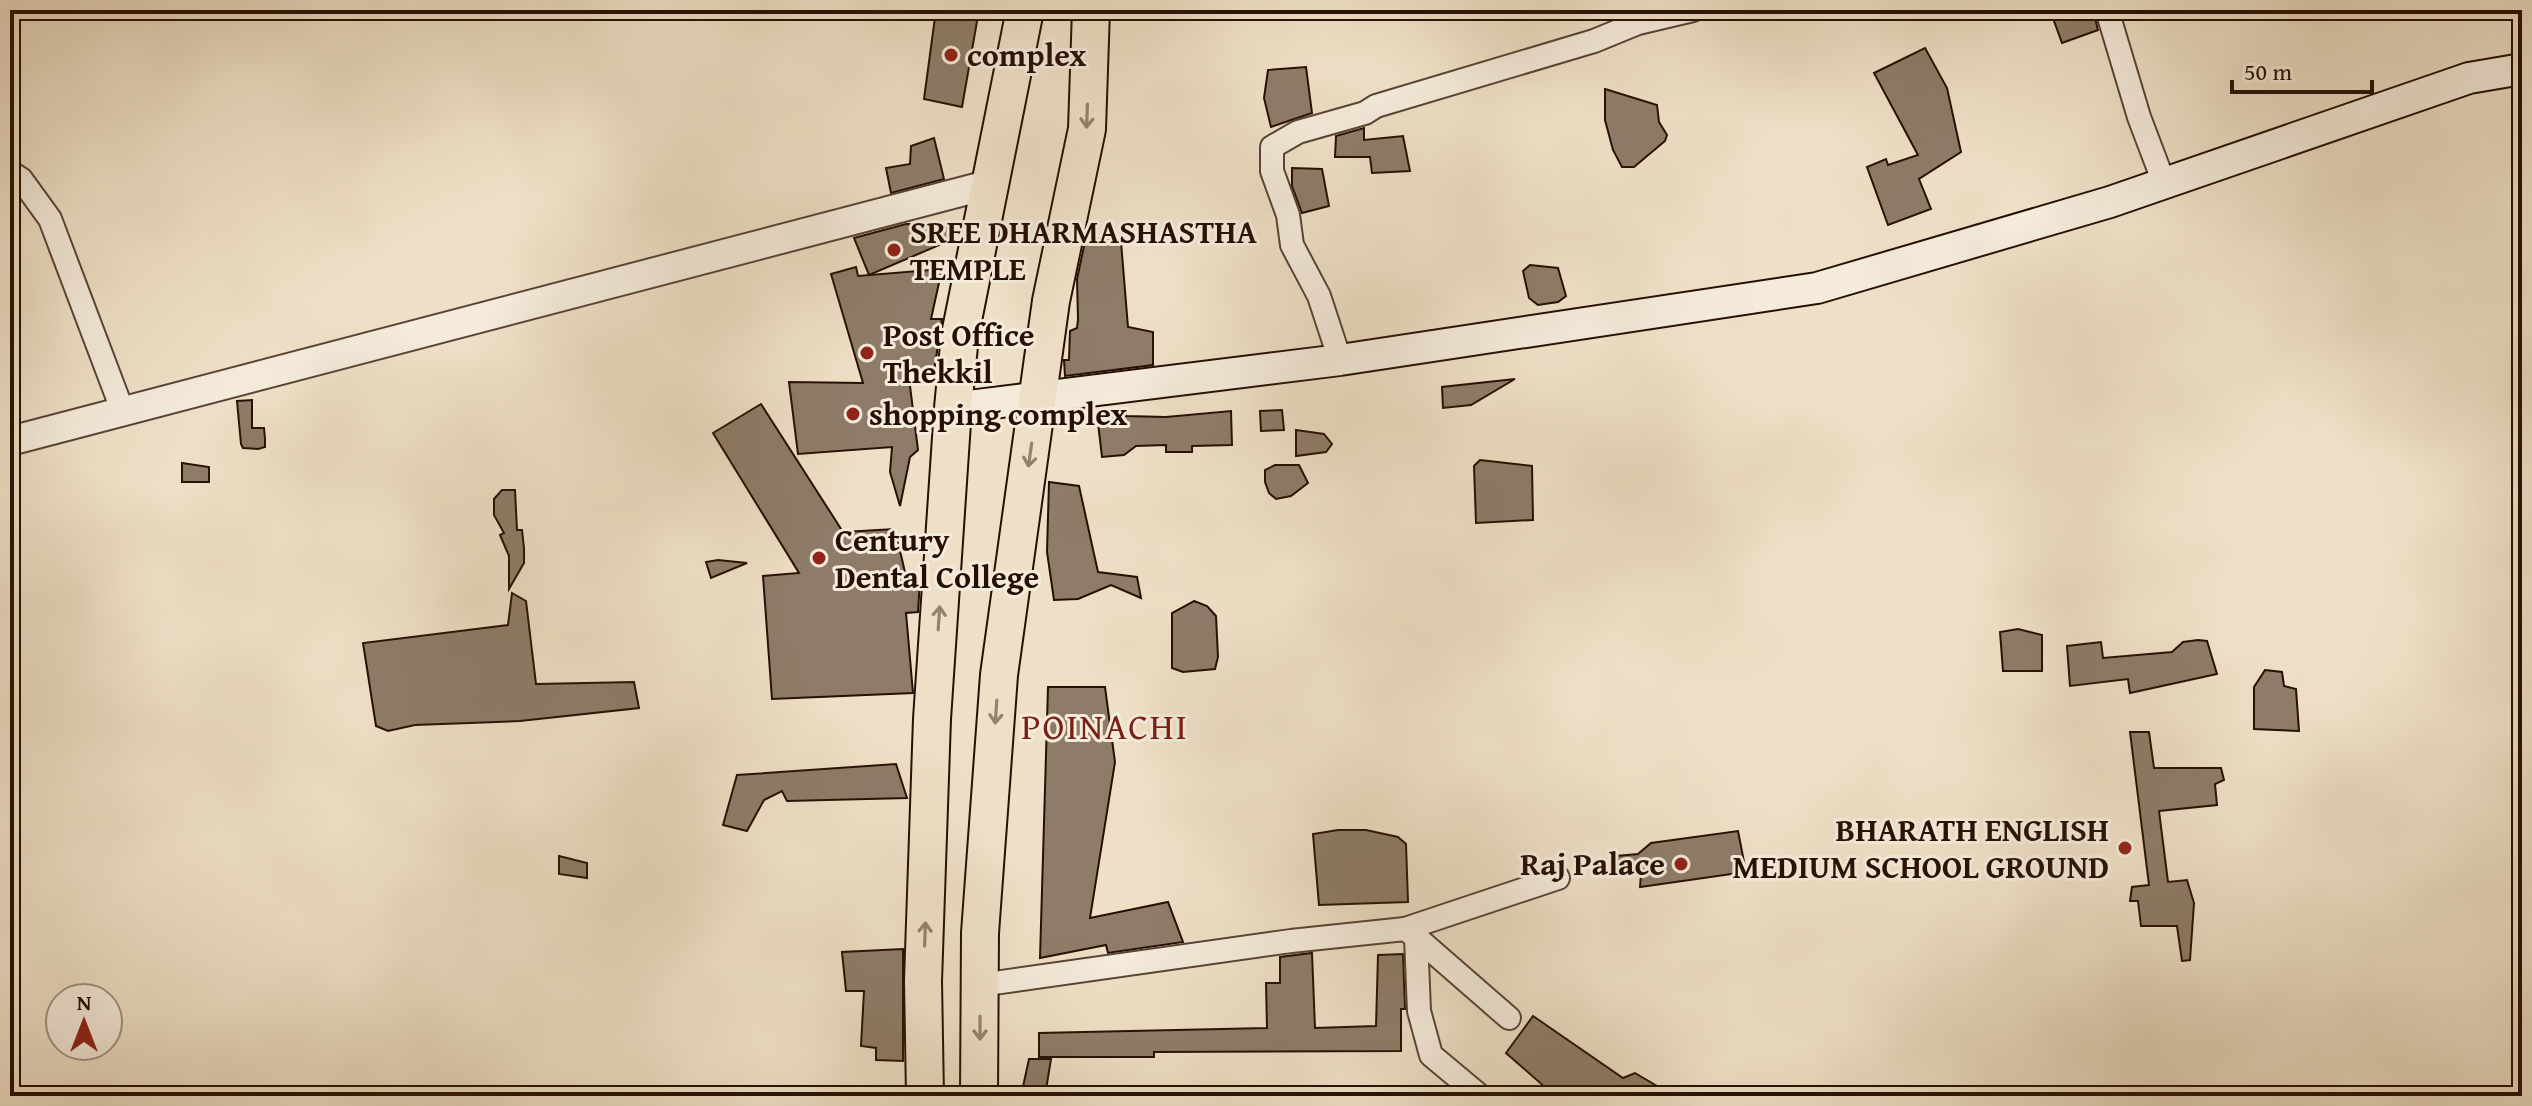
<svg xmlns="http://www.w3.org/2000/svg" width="2532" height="1106" font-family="'Gentium Book Plus',serif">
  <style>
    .building { fill: #8e7c69; stroke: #260f04; stroke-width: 2 }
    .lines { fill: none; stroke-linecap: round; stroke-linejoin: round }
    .minor-casing { stroke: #584335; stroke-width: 26 }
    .tertiary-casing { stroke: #584335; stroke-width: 32 }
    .secondary-casing { stroke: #260f04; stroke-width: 34 }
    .trunk-casing { stroke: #260f04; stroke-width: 40 }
    .minor { stroke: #f4ebdb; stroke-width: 22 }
    .tertiary { stroke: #f4ebdb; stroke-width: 28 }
    .secondary { stroke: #f4ebdb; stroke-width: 30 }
    .trunk { stroke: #eee0c7; stroke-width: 36 }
    .oneway { stroke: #94826f }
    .poi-dot { fill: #8f2418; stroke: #f4ebdb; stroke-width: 3 }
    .labels { text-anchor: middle; stroke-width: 6; stroke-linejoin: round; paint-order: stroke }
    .poi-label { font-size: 32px; font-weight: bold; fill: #260f04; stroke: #f4ebdb; text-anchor: start }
    .quarter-label { font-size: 36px; letter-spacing: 2px; fill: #7a1f14; stroke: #f4ebdb }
  </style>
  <rect width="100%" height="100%" fill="#eee0c7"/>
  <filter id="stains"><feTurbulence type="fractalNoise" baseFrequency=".0025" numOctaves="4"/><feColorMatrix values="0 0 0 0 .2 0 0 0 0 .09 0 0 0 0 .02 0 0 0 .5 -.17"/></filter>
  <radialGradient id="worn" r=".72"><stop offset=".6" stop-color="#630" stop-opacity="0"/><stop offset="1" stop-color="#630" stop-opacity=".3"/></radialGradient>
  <g class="building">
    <polygon points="936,10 979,10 962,107 924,99"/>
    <polygon points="2050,10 2093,10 2098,30 2062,43"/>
    <polygon points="1925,48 1947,88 1961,152 1919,179 1931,209 1888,225 1867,167 1886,159 1888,165 1918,155 1874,73"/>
    <polygon points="1306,67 1312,113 1271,127 1264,98 1268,70"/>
    <polygon points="1605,89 1657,105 1659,122 1667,135 1665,141 1634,167 1622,167 1613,150 1605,120"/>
    <polygon points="1364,128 1364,140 1403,136 1410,171 1372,173 1370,157 1335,157 1336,136"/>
    <polygon points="934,138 944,179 891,193 886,168 910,164 911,146"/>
    <polygon points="1292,168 1322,169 1329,206 1302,213 1292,186"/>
    <polygon points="906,224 945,225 951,240 869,275 854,238"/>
    <polygon points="1086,237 1121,242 1128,327 1153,332 1153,365 1065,376 1064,360 1069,360 1070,331 1077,328 1078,319 1077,279"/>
    <polygon points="1530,265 1558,268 1566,296 1558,302 1538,305 1529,298 1523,271"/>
    <polygon points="856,267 858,276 942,269 931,319 942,319 933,378 909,378 918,450 910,457 900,506 890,472 892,447 798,454 789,382 863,383 831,274"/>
    <polygon points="1515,379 1471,405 1443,408 1442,387"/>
    <polygon points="252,400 252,428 264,428 265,439 265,447 258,449 243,448 241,444 237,401"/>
    <polygon points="761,404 843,532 895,529 907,581 920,580 918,612 906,613 913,693 772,699 763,576 799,573 713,433"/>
    <polygon points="1125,410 1126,416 1166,417 1231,411 1232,445 1192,446 1192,452 1166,452 1166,445 1136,446 1124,455 1102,457 1097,414"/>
    <polygon points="1282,410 1284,430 1261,431 1260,411"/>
    <polygon points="1296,430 1324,434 1332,444 1326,452 1296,456"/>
    <polygon points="1480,460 1532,466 1533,520 1476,523 1474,466"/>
    <polygon points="182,463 209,467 209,482 182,482"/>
    <polygon points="1275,465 1299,465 1308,483 1291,496 1276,499 1269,493 1265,482 1265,470"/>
    <polygon points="1049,482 1079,486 1098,572 1137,577 1141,598 1111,585 1078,599 1054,600 1047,552"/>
    <polygon points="502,490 515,490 517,530 522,530 524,548 524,563 509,589 509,556 500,535 504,533 494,515 494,499"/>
    <polygon points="718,560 747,563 711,578 706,562"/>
    <polygon points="512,593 526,601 536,684 634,682 639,708 520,721 415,725 388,731 376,726 363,643 508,625"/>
    <polygon points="1194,601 1207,606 1216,616 1218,657 1215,669 1183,672 1172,668 1172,613"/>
    <polygon points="2018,629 2042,635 2042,671 2003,671 2000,632"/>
    <polygon points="2198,640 2207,641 2217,674 2130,693 2128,679 2070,686 2067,646 2101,642 2103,658 2172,652 2183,642"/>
    <polygon points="2265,670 2282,672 2284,686 2296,689 2299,731 2254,729 2254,687"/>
    <polygon points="1048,687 1105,687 1115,762 1090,918 1168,902 1183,942 1108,953 1106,945 1040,958"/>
    <polygon points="2130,732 2149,732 2154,768 2221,768 2224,780 2215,784 2217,805 2159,811 2168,882 2187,880 2194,903 2190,960 2182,961 2177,926 2141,926 2138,901 2130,901 2132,887 2149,885"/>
    <polygon points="896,764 907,798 787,801 782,791 764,800 747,831 723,825 737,775"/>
    <polygon points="1338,830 1366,830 1398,837 1406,844 1408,902 1319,905 1313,834"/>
    <polygon points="1738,831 1746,872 1640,887 1641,874 1620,875 1617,856 1638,854 1651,843"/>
    <polygon points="559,856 587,863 587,878 559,874"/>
    <polygon points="903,949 903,1061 876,1060 876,1048 861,1046 864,991 846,991 842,952"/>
    <polygon points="1312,953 1315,1028 1376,1026 1378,955 1403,954 1405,1009 1401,1009 1401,1051 1154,1052 1154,1057 1039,1057 1039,1033 1267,1028 1266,983 1280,983 1280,957"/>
    <polygon points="1533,1016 1623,1078 1635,1073 1674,1096 1539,1096 1546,1088 1506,1053"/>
    <polygon points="1029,1059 1051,1059 1045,1096 1021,1096"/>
  </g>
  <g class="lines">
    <defs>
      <g id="minor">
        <polyline points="2107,10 2139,117 2164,183"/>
        <polyline points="10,172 21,179 50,219 123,412"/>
        <polyline points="1340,360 1319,296 1292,245 1288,215 1272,171 1272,147 1298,132 1365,113 1376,106 1594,41 1638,23 1693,10"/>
        <polyline points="1405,929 1558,878"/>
        <polyline points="1416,937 1509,1018"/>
        <polyline points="980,985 1291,941 1405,929 1416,937 1419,1011 1431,1055 1480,1096"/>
      </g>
      <polyline id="tertiary" points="10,441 991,184"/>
      <polyline id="secondary" points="953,408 1340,360 1817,288 2110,202 2469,78 2522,69"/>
      <g id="trunk">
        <polyline points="925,1096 923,981 932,719 953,408 960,335 1025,10"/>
        <polyline points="979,1096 980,933 999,675 1051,301 1087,129 1091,10"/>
      </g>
    </defs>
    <use href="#minor" class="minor-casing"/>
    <use href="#tertiary" class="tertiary-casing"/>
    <use href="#secondary" class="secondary-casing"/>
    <use href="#trunk" class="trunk-casing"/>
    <use href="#minor" class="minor"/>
    <use href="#tertiary" class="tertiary"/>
    <use href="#secondary" class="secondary"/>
    <use href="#trunk" class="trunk"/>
  </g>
  <defs><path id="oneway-shaft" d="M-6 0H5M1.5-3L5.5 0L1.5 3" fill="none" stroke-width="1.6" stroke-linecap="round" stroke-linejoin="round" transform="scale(2)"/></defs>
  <g class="oneway">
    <use href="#oneway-shaft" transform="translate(1087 116) rotate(92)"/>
    <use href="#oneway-shaft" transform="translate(1030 455) rotate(98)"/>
    <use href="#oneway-shaft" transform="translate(939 618) rotate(-86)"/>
    <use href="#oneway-shaft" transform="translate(996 712) rotate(94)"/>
    <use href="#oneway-shaft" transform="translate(925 934) rotate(-88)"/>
    <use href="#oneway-shaft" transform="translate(980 1028) rotate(90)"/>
  </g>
  <g class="poi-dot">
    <circle cx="951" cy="55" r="8"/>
    <circle cx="894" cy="250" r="8"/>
    <circle cx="867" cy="353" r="8"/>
    <circle cx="853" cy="414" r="8"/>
    <circle cx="819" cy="558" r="8"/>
    <circle cx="2125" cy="848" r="8"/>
    <circle cx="1681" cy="864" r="8"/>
  </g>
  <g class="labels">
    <g class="poi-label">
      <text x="967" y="66">complex</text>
      <text x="910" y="243">SREE DHARMASHASTHA<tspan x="910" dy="37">TEMPLE</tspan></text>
      <text x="883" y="346">Post Office<tspan x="883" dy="37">Thekkil</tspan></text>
      <text x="869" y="425">shopping complex</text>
      <text x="835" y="551">Century<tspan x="835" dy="37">Dental College</tspan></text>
      <text x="2109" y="841" text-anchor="end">BHARATH ENGLISH<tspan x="2109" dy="37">MEDIUM SCHOOL GROUND</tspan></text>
      <text x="1665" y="875" text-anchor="end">Raj Palace</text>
    </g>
    <g class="quarter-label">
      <text x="1105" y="739">POINACHI</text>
    </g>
  </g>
  <rect width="2532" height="1106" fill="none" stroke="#eee0c7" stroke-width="40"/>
  <rect x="12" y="12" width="2508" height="1082" fill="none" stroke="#260f04" stroke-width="4"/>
  <rect x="20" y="20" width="2492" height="1066" fill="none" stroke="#260f04" stroke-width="2"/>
  <g transform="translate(84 1022)"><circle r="38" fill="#f4ebdb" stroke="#a29385" stroke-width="2"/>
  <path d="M0-6L14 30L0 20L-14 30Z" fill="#8f2418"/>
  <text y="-12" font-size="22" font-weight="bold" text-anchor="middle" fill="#260f04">N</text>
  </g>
  <path d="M2232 80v12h140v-12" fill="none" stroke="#260f04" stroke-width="4"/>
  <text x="2244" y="80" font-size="24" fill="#260f04" stroke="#f4ebdb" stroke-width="6" paint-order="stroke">50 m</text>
  <rect width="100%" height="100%" filter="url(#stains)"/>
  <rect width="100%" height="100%" fill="url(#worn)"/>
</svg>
